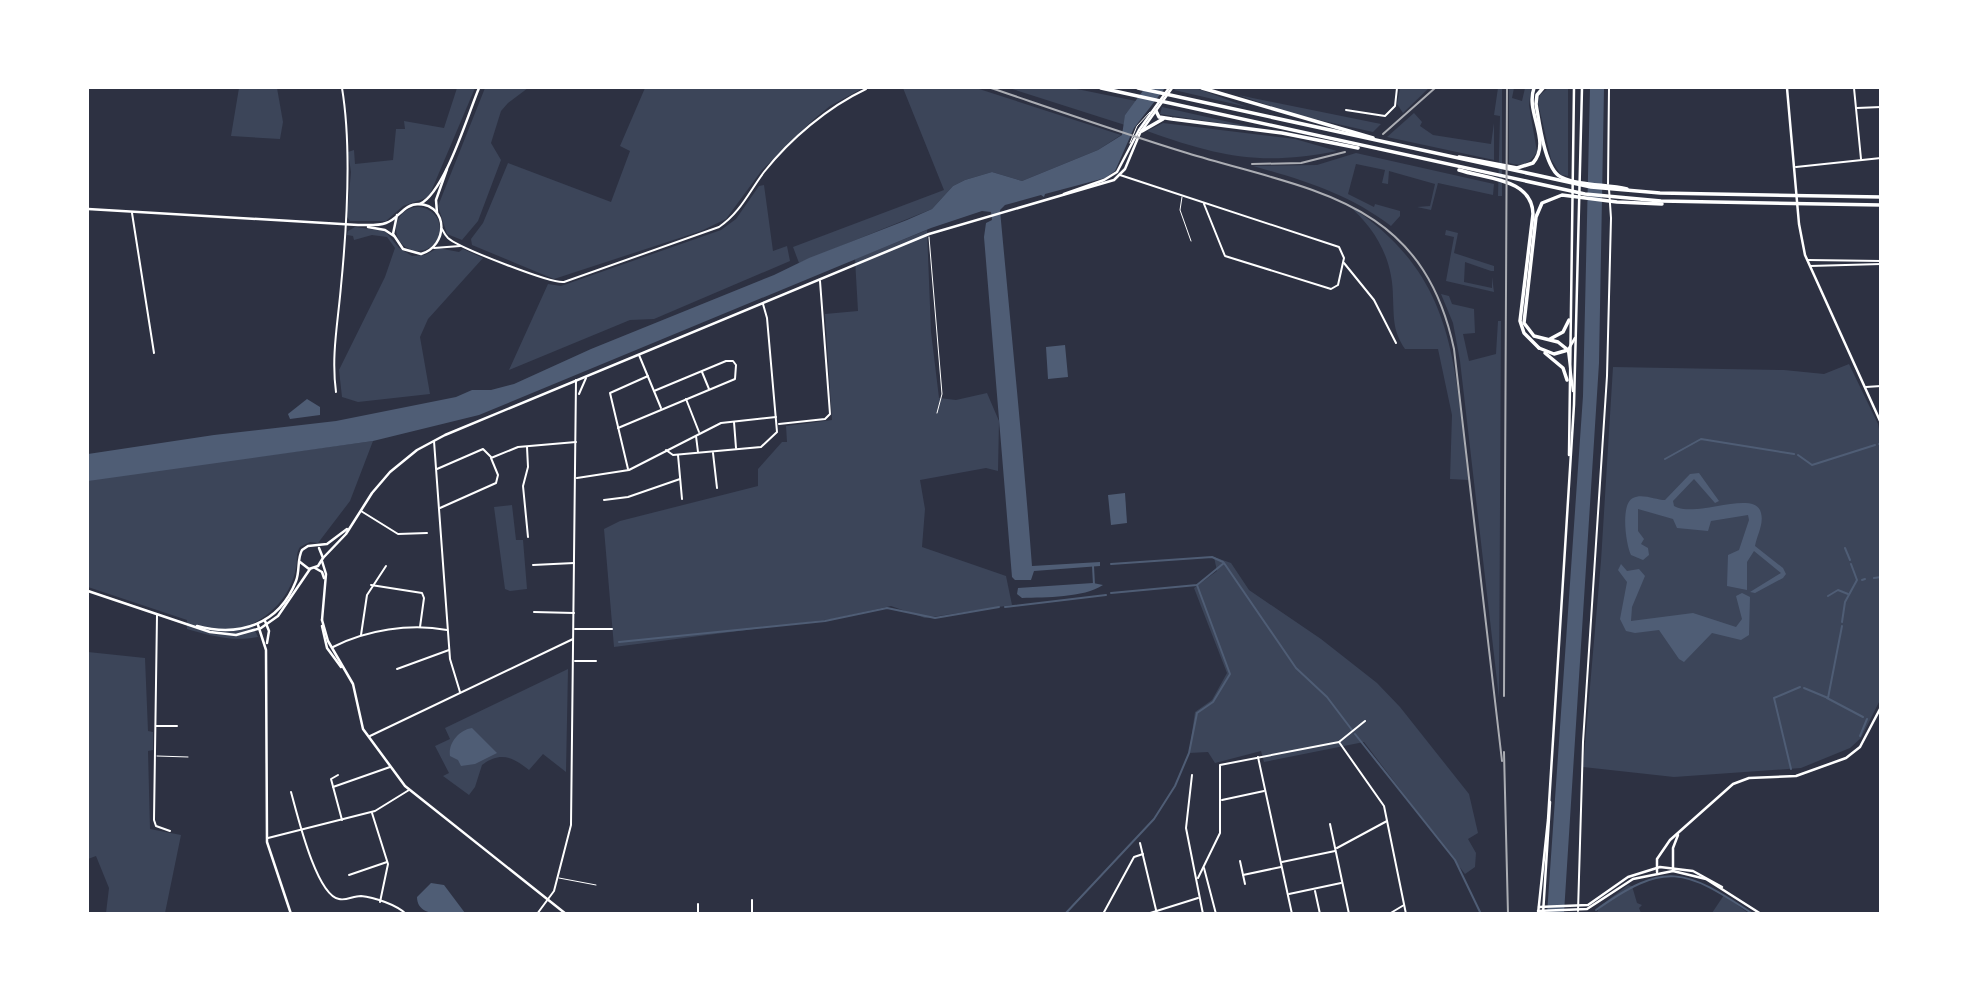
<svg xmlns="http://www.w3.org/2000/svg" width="1968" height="1001" font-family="'DM Sans',sans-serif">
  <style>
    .green { fill: #3c4559 }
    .water { fill: #4f5d75 }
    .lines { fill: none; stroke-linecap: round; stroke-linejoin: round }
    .stream { stroke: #4f5d75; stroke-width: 2 }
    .service { stroke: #fff; stroke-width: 1 }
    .pedestrian { stroke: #fff; stroke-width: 2 }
    .minor { stroke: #fff; stroke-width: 2 }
    .tertiary { stroke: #fff; stroke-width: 2.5 }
    .secondary { stroke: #fff; stroke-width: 2.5 }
    .primary { stroke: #fff; stroke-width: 2.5 }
    .motorway { stroke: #fff; stroke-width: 3.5 }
    .rail { stroke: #abadb3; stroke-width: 2 }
  </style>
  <rect width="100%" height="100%" fill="#2d3142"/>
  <g class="green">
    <polygon points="239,88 277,88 283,122 280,139 231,136"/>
    <polygon points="457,88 475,88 430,194 426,198 403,206 386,221 350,221 347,217 351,172 348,152 354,150 355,164 393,160 396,129 405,129 404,121 444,128"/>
    <polygon points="485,88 528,88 508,103 501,111 491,143 501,160 478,221 462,240 447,234 438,206"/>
    <polygon points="645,88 863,88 830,106 814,119 762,170 726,219 701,231 554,279 472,245 471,239 483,223 508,163 611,202 630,151 620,146"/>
    <polygon points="903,88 976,88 1121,135 1098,150 1022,181 992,172 965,180 953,186 932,209 799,263 793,247 944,190"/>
    <polygon points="1009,88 1072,88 1136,101 1125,115 1125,125"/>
    <polygon points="1177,88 1196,88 1247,107 1174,90"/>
    <polygon points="1400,88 1429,88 1403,113 1397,104"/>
    <polygon points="1498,88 1502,88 1502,196 1498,196 1500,116 1494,115"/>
    <path d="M1509 88H1514L1512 98 1522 101 1525 88H1531L1529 105 1537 152C1529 164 1523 167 1509 163Z"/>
    <polygon points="1548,88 1568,88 1568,176 1561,175 1551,159 1538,103 1540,95"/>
    <polygon points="1238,95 1381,124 1373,132 1297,115"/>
    <polygon points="1162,107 1265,130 1160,114"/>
    <polygon points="1414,113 1422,122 1420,126 1433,135 1491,144 1494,123 1494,160 1387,137"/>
    <path d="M1163 123 1295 139 1337 151C1261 166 1220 157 1147 131Z"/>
    <path d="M1356 153 1494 184 1493 195 1438 183 1431 210 1417 207 1430 206 1435 184 1389 171 1388 184 1382 183 1385 170 1356 164 1348 194 1374 207 1375 204 1400 211V216L1391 226C1349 194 1303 180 1253 166L1317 165Z"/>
    <polygon points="764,185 773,251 787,246 790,261 654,319 630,320 509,370 548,284 561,286 721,230 736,219 759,186"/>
    <path d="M1347 204C1458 276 1453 362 1469 480L1450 479 1452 415 1438 349H1405C1393 331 1394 320 1393 298 1393 259 1376 229 1347 204Z"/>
    <circle cx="418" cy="229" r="22"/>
    <polygon points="355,227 385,231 399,248 412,256 425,255 438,248 459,252 463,249 483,258 428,319 420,337 430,394 358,402 342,397 339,370 385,277 395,248 387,237 372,235 354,240 353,236 347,235 348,231"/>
    <polygon points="927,230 931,332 939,398 956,400 987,393 999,421 998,471 986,468 920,480 925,509 922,547 1006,576 1012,605 925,618 891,606 832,619 614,647 604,529 620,521 758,486 758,469 782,442 787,442 786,426 832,420 825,314 858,311 855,259"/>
    <polygon points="1446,230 1458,233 1454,253 1494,266 1494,271 1491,271 1465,262 1464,282 1492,288 1492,277 1494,292 1446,281 1454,237 1445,235"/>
    <polygon points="1441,294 1449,296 1452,304 1474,309 1475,333 1463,334 1469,361 1496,354 1498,321 1501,321 1499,698 1460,361 1453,323"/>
    <polygon points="1849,364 1878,424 1881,440 1880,700 1861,738 1850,748 1801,768 1674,777 1583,767 1601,561 1613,367 1784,370 1824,374"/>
    <path d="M373 441 350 501 318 543 310 542 300 547C295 555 298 560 296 568 291 594 274 613 252 624L258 637C232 642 212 636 187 629V620L88 587 89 479Z"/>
    <polygon points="512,505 516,540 523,540 527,589 510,591 505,589 494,507"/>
    <polygon points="1214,557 1231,563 1249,590 1321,639 1377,683 1400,707 1469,794 1478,833 1468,839 1476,853 1475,867 1465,874 1364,742 1264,762 1261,751 1215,763 1208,752 1189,753 1195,712 1212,700 1227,673 1194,588 1217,571"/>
    <polygon points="88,652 145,658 148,731 153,732 153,750 148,751 150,829 181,835 165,913 106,913 109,888 96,856 88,859"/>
    <path d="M568 669 566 772 543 754 529 770C513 757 500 751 482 765L475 787 469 795 443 776 449 773 435 746 450 739 445 728Z"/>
    <polygon points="1628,885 1632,886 1637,903 1642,905 1639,908 1641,913 1597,913 1599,907"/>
    <polygon points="1724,895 1748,913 1712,913"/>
  </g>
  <g class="water">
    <path d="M1145 88H1165L1134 128 1115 171 1105 178 1045 194 1044 197 1041 195 1005 205 1000 210C1011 330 1023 447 1032 566L1100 562V566L1034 571 1031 580H1015L1012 577 984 237 986 223 992 220 991 212 982 211 931 228 479 415 373 441 88 481V454L214 435 336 421 456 397 472 390H491L514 384 591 349 774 275 809 258 907 220 932 209 953 186 965 180 992 172 1022 181 1098 150 1122 135 1125 115Z"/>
    <polygon points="1590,88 1604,88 1599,363 1564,913 1547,914 1583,396"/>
    <polygon points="1065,345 1068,377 1048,379 1046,347"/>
    <polygon points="307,399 320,407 320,415 290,419 288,414"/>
    <path d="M1699 473 1719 501 1715 503 1694 479 1673 501 1674 506C1694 519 1756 488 1761 513 1764 524 1757 535 1755 546L1783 568 1786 574 1783 578 1755 593 1750 592 1781 573 1754 551 1747 562V590L1727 586 1728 555 1739 550 1749 520 1748 515 1711 521 1708 531 1677 528 1673 519 1638 509V531L1644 539 1641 544 1648 548 1649 555 1643 560 1631 555C1626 545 1620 504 1633 498 1642 493 1656 500 1665 500L1690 474Z"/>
    <polygon points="1125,493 1127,523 1111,525 1108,495"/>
    <polygon points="1621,564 1627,571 1639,569 1645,576 1632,607 1631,621 1693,613 1736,627 1742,619 1736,596 1742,593 1750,597 1749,635 1741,640 1712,633 1684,662 1679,659 1659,630 1635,633 1626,631 1620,619 1627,582 1618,570"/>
    <path d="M1093 583 1103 585C1083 598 1046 597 1022 598L1017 594 1018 588Z"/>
    <path d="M472 728 497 753 475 764 461 766 458 760 450 756C448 743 459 730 472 728Z"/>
    <path d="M431 883 444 885 465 913C450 914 417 919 417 897Z"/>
  </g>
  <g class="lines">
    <g class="stream">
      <polyline points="1879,444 1880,444"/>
      <polyline points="1798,455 1812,465 1875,445"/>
      <polyline points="1665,459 1701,439 1794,454"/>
      <polyline points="1845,548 1850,560"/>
      <polyline points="1111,564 1212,557 1223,562"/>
      <polyline points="1093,566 1094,585"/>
      <polyline points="1874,578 1881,577"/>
      <polyline points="1862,580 1865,579"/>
      <polyline points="1111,593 1197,585 1224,563 1296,668 1327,697 1352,730"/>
      <polyline points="1828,596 1838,590 1848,594"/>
      <polyline points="1005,607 1106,595"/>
      <polyline points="1842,622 1845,602 1857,580 1851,564"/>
      <polyline points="619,642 825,621 887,608 935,618 999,607"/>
      <polyline points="1804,688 1828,698 1842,626"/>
      <polyline points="1827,698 1863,717"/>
      <polyline points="1355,734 1455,860 1481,914"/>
      <polyline points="1860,736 1867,719"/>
      <polyline points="1791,769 1774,698 1800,687"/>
      <path d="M1596 910C1665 861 1684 868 1753 914"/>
      <polyline points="1065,914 1154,819 1175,786 1189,753 1197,713 1213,702 1230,674 1197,585"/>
    </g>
    <g class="service">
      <polyline points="1130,143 1137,126 1150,112"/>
      <polyline points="1182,197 1180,210 1191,241"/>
      <polyline points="929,237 942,394 937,413"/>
      <polyline points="157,756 188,757"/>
      <polyline points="559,878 596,885"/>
    </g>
    <polyline class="pedestrian" points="437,469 483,449 491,457"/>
    <g class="minor">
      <polyline points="1754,88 1786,88"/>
      <polyline points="1854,88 1861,159"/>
      <polyline points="1857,108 1881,107"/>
      <polyline points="1346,110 1385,116 1395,106 1397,88"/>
      <polyline points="1796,167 1881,158"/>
      <polyline points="1120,175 1339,247 1344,258 1338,285 1331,289 1225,256 1204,204"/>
      <polyline points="1608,184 1609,88"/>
      <polyline points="132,213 154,353"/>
      <path d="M442 229C444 233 445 235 448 238 459 248 552 284 564 282L719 227C740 213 749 192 764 172 790 139 828 107 866 89"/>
      <polyline points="434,248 460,246"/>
      <polyline points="1808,260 1881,261"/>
      <polyline points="1344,263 1374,300 1396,343"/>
      <polyline points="1810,266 1881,264"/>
      <polyline points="639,355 661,408"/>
      <polyline points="702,372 709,389"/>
      <polyline points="1866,387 1881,386"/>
      <path d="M336 392C331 356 338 322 341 286 347 225 352 148 342 88"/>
      <polyline points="579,394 586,378"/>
      <polyline points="686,399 699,432"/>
      <polyline points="734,422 736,448"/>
      <polyline points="779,424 825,419 830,414 820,281"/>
      <polyline points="618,428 735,379 736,365 733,361 726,361 654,391"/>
      <polyline points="696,436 698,452"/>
      <polyline points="434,441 450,659 460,692"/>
      <polyline points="527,447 528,467 523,486 528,537"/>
      <polyline points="666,450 673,455 761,447 777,432 767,318 763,304"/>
      <polyline points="713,453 717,488"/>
      <polyline points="678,455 682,499"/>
      <polyline points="628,469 610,393 648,376"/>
      <polyline points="577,478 629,470 721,423 776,417"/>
      <polyline points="604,500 628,497 680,479"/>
      <polyline points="440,508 496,483 498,475 491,458 518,447 576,442"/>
      <polyline points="361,511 398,534 427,533"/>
      <polyline points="533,565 574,563"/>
      <polyline points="371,585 422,593 424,598 420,627"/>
      <polyline points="534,612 574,613"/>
      <polyline points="157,615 154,820 156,826 170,831"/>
      <polyline points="575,629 612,629"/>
      <polyline points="361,635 367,595 386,566"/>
      <path d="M333 647C366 630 410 623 447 630"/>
      <polyline points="575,661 596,661"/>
      <polyline points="397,669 449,650"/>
      <polyline points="156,726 177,726"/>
      <polyline points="370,736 573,639"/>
      <polyline points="1339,742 1384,806 1406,914"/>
      <polyline points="1258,757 1292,914"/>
      <polyline points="338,775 331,779 342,820"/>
      <polyline points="1192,775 1186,828 1203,914"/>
      <polyline points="333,787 390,767"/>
      <path d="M291 792C297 813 316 895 339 899 346 901 353 896 361 896 374 897 397 905 406 914"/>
      <polyline points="1222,800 1264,791"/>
      <polyline points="372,813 388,864 380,902"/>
      <polyline points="1330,824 1349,914"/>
      <polyline points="268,838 375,811 409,790"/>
      <polyline points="1140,843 1157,914"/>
      <polyline points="1337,848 1387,821"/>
      <polyline points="1240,861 1245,884"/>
      <polyline points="1282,862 1335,851"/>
      <polyline points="1204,868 1216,914"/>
      <polyline points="349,875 387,862"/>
      <polyline points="1243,875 1281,867"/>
      <polyline points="1198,878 1220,833 1220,765 1339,742 1365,721"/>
      <polyline points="1315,891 1320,914"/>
      <polyline points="1289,894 1341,883"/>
      <polyline points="698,904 698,914"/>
      <polyline points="1578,911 1583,742 1607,376 1611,218 1609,189"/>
      <polyline points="537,914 554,891 571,825 576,380"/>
      <polyline points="752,914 752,900"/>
      <polyline points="807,914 807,913"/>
      <polyline points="1103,914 1134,857 1143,854"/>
      <polyline points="1147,914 1198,898"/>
      <polyline points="1389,914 1404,905"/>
    </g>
    <g class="tertiary">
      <polyline points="1787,88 1799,224 1805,255 1881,423"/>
      <path d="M420 204C445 192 468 114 479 88"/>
      <path d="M88 209 358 225C367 225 378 226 386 223 399 219 403 204 419 204 449 206 448 246 421 254L403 249 393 234 397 215"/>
      <polyline points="437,213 436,200 447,169"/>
      <polyline points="368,227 385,230 394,236"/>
      <polyline points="322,561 326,574 322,620"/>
      <polyline points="315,568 322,572 324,578"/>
      <polyline points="322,620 328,641 353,684 363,729 405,786 566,914"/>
      <polyline points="265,621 269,631 267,643"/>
      <polyline points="258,625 266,650 267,842 291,914"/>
      <polyline points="322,626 327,648 341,667"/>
      <polyline points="1673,869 1673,848 1678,835"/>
      <polyline points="1657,872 1657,859 1670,840 1733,784 1749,778 1796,776 1846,758 1860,747 1881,707"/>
    </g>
    <g class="secondary">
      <polyline points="1064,194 1104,180 1117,172 1139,130 1169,88"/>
      <polyline points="323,558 346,534 372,493 390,472 417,450 445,435 929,234 1114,180 1125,169 1140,133 1172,88"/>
      <polyline points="300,562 309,569 318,566 323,558 319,548"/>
      <polyline points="88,591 210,632 236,635 261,628 278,616 310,569"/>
      <path d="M197 626C239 637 279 625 296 581 300 571 297 559 302 550L308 546 327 544 347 529"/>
      <polyline points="1539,907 1588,905 1628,877 1660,867 1693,871 1722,887"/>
      <polyline points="1538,911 1587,909 1633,879 1673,871 1706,879 1761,914"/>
    </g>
    <g class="primary">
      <polyline points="1573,391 1568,350 1575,338"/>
      <polyline points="1569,455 1574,88"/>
      <polyline points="1538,914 1548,820 1574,405 1582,88"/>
      <polyline points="1543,914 1550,802"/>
    </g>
    <g class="motorway">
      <polyline points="1101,88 1585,194 1661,201 1881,205"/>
      <polyline points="1138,88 1591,187 1660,193 1881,197"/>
      <polyline points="1202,88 1373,138"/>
      <path d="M1543 88 1537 95 1536 104C1539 121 1545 170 1561 177 1580 186 1607 184 1627 189"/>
      <polyline points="1156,111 1159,117 1172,119 1282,133 1358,148"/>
      <polyline points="1142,131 1163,119"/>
      <path d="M1459 157 1517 168 1533 163C1552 141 1525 113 1534 88"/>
      <path d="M1459 170C1486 179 1532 178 1533 214L1520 321 1524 333 1539 348"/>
      <polyline points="1550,339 1563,332 1569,320"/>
      <polyline points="1539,348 1554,354 1568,350 1558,342 1534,336 1524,323 1536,217 1542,203 1562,195 1617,202 1662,204"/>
      <polyline points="1545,353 1563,368 1567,380"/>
    </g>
    <g class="rail">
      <path d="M991 88C1056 110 1122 133 1187 153 1311 191 1422 198 1454 349L1502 761"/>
      <polyline points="1383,134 1435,88"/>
      <polyline points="1252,164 1301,163 1345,152"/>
      <polyline points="1504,696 1507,88"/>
      <polyline points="1504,752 1508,914"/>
    </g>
  </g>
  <rect width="1968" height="1001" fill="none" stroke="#ffffff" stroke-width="178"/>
</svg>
